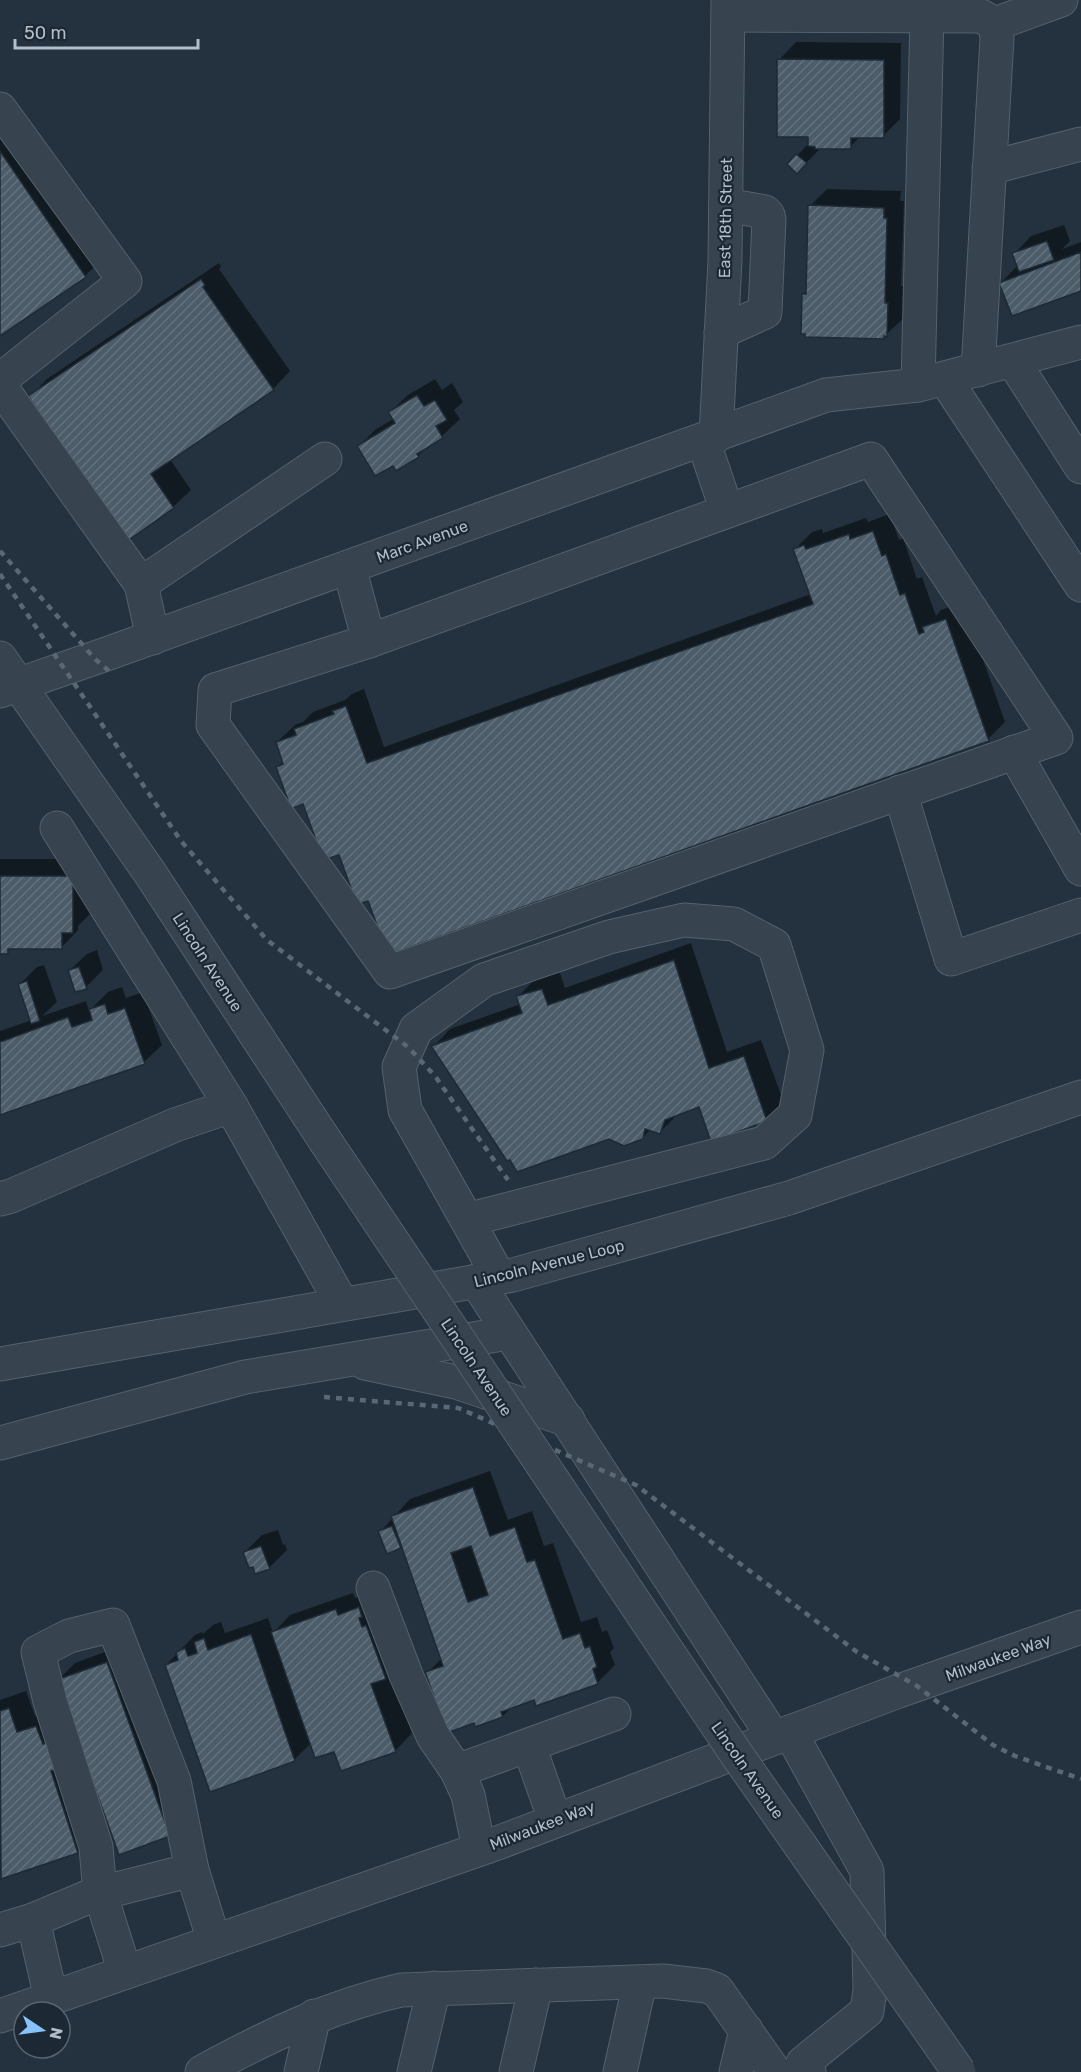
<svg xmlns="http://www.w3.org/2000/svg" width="1081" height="2072" font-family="Rubik,sans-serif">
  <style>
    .shadow { fill: #0007 }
    .building { fill: url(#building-hatch); stroke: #1e2a35; stroke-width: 1.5; fill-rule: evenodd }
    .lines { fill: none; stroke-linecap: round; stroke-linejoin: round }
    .minor-casing { stroke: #55616c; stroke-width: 35 }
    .minor { stroke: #37434e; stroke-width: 33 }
    .rail { stroke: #596875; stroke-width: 4.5; stroke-dasharray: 6 6; stroke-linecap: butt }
    .minor-bridge-casing { stroke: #55616c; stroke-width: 35; stroke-linecap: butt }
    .minor-bridge { stroke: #37434e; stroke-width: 33 }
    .labels { text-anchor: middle; stroke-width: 4.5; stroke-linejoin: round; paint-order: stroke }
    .street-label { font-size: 16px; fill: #b3bec9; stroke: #1c2833 }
  </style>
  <defs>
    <pattern id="building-hatch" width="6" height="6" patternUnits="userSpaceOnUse" patternTransform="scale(1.5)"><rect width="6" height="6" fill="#4c5c69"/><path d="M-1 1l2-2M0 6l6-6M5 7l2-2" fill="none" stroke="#63727d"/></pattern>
  </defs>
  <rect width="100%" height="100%" fill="#23323e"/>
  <g class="shadow">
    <polygon points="796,42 901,43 900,119 883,136 861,136 850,147 822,147 797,172 789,164 810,142 810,136 779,60"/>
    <polygon points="0,109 102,259 85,276 0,334"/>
    <polygon points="827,189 901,191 900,201 904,201 901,286 905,286 904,318 883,337 803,294 807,290 810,206"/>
    <polygon points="1064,225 1070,241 1062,249 1081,242 1081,289 1001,283 1018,265 1014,254 1031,236"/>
    <polygon points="219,263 221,267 219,269 290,371 273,389 170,459 191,490 173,507 30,397 47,379"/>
    <polygon points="435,379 442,390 452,383 463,402 454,410 460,419 442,436 430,444 418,456 393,464 359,446 376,429 394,419 390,412 408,395"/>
    <polygon points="890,514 899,540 903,538 917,579 922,577 936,616 941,610 963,602 1005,722 988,739 340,853 277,767 284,761 277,742 295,725 303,722 313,712 345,700 352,694 364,689 384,747 811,594 795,549 812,532 822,529 823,533 866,518 868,522"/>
    <polygon points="0,859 90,859 90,914 78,926 78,930 61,948 12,947 7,952 0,952"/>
    <polygon points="691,943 727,1052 761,1040 784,1103 766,1120 700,1106 677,1115 660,1132 651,1129 642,1138 433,1047 450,1029 521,1004 518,997 535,979 560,973 565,988"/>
    <polygon points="97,950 103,970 86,987 69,971 87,954"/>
    <polygon points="44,965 57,1002 42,1016 86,1001 89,1011 108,992 122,987 126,998 143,992 162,1045 144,1062 0,1113 0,1031 32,1020 20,984 37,967"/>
    <polygon points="490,1471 508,1520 532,1511 544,1546 553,1543 581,1622 597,1617 602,1632 607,1630 614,1648 610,1652 615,1665 598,1682 537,1704 535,1699 511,1707 503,1716 476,1725 427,1673 442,1658 402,1545 400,1547 380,1532 410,1499"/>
    <polygon points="278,1530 283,1545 285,1544 287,1550 269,1568 245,1552 262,1535"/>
    <polygon points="376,1591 390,1672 412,1733 395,1751 335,1750 311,1743 294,1760 166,1665 195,1635 202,1632 203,1634 213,1625 221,1622 225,1633 268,1618 273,1633 290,1615 353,1593 355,1598"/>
    <polygon points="124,1645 186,1817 169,1835 57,1681 75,1663"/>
    <polygon points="26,1691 35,1716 54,1710 94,1834 77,1852 2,1877 0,1870 0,1700"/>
  </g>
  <g class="building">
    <polygon points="777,59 884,60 884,138 851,138 851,149 815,149 815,147 808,146 808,137 777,137"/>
    <polygon points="0,151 86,277 0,336"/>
    <polygon points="796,154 807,163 797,174 787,164"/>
    <polygon points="808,205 884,208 884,218 887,218 885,303 888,303 887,337 884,336 884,339 805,337 805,334 801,334 802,294 806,294"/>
    <polygon points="1047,241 1054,260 1019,272 1012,253"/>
    <polygon points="1081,252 1081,291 1012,316 999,283"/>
    <polygon points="201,279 205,285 203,287 274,390 151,474 174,508 126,542 28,396"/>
    <polygon points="417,395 424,406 435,400 447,420 436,426 443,438 417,454 419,457 396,471 393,466 375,476 357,446 395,423 388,412"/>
    <polygon points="873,531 882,556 886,554 900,595 905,593 919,634 924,632 922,627 946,619 989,741 388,955 368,901 357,905 339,855 323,860 303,804 291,809 276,767 283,764 276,742 296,735 294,729 334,714 332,711 346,706 367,763 813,604 793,549 804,545 806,549 849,534 850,539"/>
    <polygon points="0,876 73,876 73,933 62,933 62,949 8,949 8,954 0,954"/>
    <polygon points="674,960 709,1068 744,1056 767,1121 711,1142 699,1107 665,1120 660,1134 645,1129 643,1139 624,1146 609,1139 517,1172 510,1160 507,1161 431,1046 522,1013 516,996 542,989 548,1005"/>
    <polygon points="79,967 87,989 75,992 68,970"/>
    <polygon points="27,981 40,1021 31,1024 18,984"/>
    <polygon points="105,1004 108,1014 125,1008 145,1064 0,1115 0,1042 68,1017 72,1027 92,1020 89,1009"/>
    <path d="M473 1487 490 1536 515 1527 527 1562 535 1560 563 1639 580 1633 585 1648 590 1646 597 1667 593 1669 598 1684 536 1706 534 1700 501 1712 503 1717 475 1727 474 1723 447 1733 425 1672 443 1666 391 1516ZM471 1546 488 1595 468 1602 451 1553Z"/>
    <polygon points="392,1526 401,1548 387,1554 378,1531"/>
    <polygon points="261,1546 270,1569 255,1574 253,1567 249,1568 243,1552"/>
    <polygon points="359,1607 362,1617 359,1618 362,1627 366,1625 386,1679 371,1684 396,1752 341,1771 334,1752 315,1758 271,1632 336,1609 338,1615"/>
    <polygon points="251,1634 295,1761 210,1792 165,1665 178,1660 176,1652 185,1648 188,1656 197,1653 194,1642 204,1638 208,1650"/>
    <polygon points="107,1662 170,1836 119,1855 56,1680"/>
    <polygon points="9,1708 17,1732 36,1726 43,1744 52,1741 61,1768 51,1771 78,1853 1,1879 0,1711"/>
  </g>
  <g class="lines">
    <defs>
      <g id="minor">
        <polyline points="728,15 981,16 995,24 997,38 978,370"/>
        <polyline points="995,24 1061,0"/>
        <polyline points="0,109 125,281 0,380"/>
        <polyline points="989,168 1081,144"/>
        <polyline points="721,332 765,312 769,219 768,215 765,212 726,205"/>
        <polyline points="1013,361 1081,467"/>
        <polyline points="945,379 1081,585"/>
        <polyline points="918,385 927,16"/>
        <polyline points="0,386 141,584"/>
        <polyline points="716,436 725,260 728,0"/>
        <polyline points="703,440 727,511"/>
        <polygon points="871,459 1056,738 390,972 213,725 215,690 369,641"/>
        <polyline points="349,567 369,641"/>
        <polyline points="153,638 141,584 325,459"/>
        <polyline points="0,658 150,873 324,1139"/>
        <polyline points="0,691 109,653 826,395 918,385 1081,342"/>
        <polyline points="1014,752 1081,869"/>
        <polyline points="900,792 951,959 1081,915"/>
        <polyline points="57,828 231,1106 342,1304"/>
        <polyline points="0,1199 11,1196 175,1125 231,1106"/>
        <polyline points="467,1220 764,1143 795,1115 807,1050 774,945 734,924 684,920 609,937 484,980 416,1029 399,1067 405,1110 499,1277"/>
        <polyline points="476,1281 774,1738"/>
        <polyline points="365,1363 456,1382 568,1420"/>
        <polyline points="0,1364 513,1275 789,1198 1081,1097"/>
        <polyline points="0,1443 245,1377 509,1333"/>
        <polyline points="373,1588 406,1675 433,1736 457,1771 468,1795 479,1849"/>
        <polyline points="790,1732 867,1871 870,1990 867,2011 803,2063 809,2072"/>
        <polyline points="529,1746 555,1820"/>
        <polyline points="457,1771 614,1714"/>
        <polyline points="33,1920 51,1998"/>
        <polyline points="0,1930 33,1920 93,1895 192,1870"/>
        <polyline points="125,1972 100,1893 96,1847 50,1701 38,1652 69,1636 113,1625 174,1781 192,1870 214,1941"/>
        <polyline points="0,2016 492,1845 896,1692 1081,1627"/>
        <path d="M202 2072C266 2037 330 2006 401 1990L663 1981 706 1986 717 1990 775 2072"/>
        <polyline points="301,2072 314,2016"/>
        <polyline points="414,2072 434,1988"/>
        <polyline points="516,2072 536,1985"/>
        <polyline points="620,2072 640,1982"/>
        <polyline points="736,2072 746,2030"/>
      </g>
    </defs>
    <use href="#minor" class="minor-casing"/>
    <use href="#minor" class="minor"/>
    <g class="rail">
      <polyline points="0,551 95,659 109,671"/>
      <polyline points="0,574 181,841 267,940 408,1047 435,1076 508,1180"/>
      <polyline points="324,1397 458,1408 636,1485 857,1652 917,1686 993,1745 1015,1756 1081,1779"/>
    </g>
    <defs>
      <polyline id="minor-bridge" points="324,1139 737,1755 959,2072"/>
    </defs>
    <use href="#minor-bridge" class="minor-bridge-casing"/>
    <use href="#minor-bridge" class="minor-bridge"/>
  </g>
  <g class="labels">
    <g class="street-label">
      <text transform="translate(725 218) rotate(-89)" y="6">East 18th Street</text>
      <text transform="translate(422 541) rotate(-20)" y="6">Marc Avenue</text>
      <text transform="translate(208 962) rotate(57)" y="6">Lincoln Avenue</text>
      <text transform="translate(549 1263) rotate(-14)" y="6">Lincoln Avenue Loop</text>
      <text transform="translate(477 1367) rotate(56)" y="6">Lincoln Avenue</text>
      <text transform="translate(998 1657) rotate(-20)" y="6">Milwaukee Way</text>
      <text transform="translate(748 1770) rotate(55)" y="6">Lincoln Avenue</text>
      <text transform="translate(542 1825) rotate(-21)" y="6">Milwaukee Way</text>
    </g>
  </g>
  <g transform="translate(42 2030) rotate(103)"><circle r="28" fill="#1c2833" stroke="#58646f" stroke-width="1.5"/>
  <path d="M0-4.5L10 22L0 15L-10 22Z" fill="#87c3fa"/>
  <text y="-9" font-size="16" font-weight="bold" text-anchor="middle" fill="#b3bec9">N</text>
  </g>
  <path d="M15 39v9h183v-9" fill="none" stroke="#b3bec9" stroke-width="3"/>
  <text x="24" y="39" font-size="18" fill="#b3bec9" stroke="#1c2833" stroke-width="4.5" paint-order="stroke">50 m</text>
</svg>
